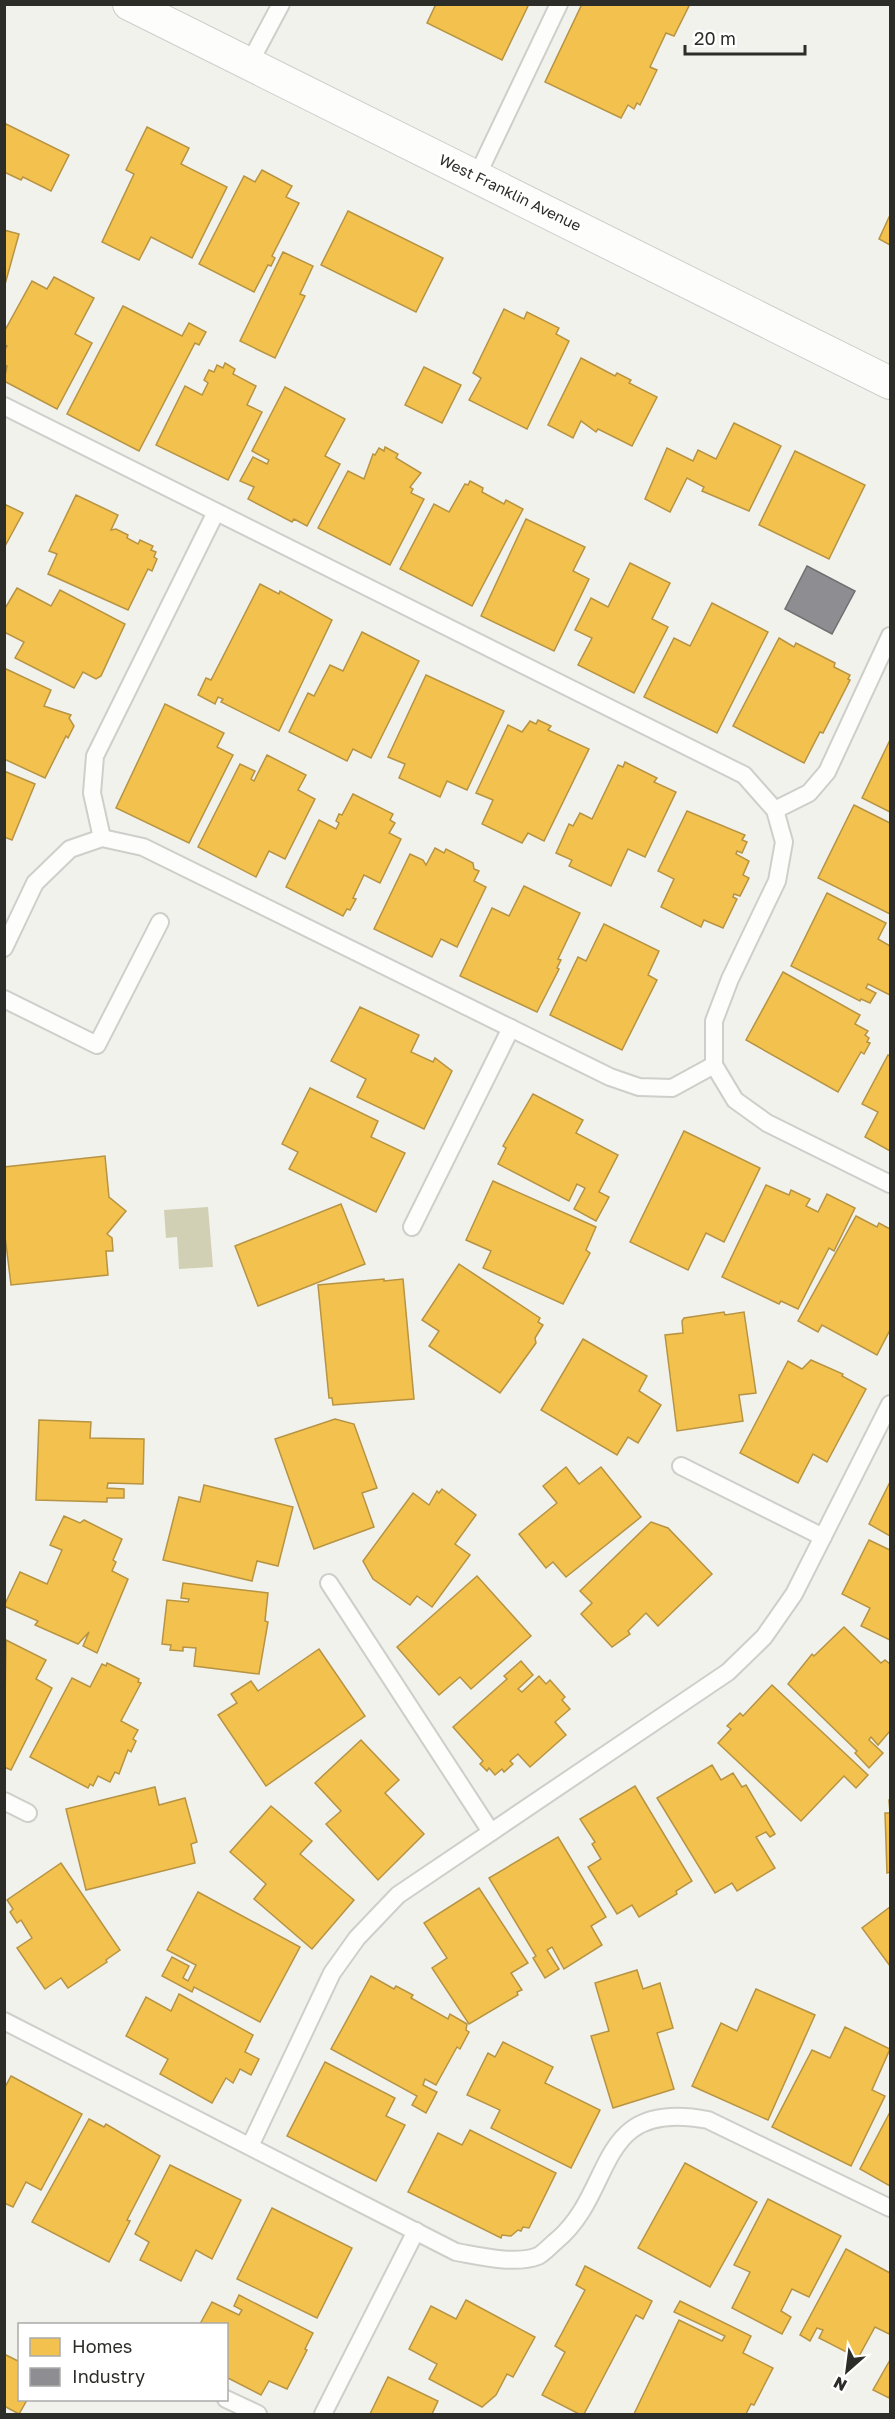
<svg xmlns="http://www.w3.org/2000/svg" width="895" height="2419" font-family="'Golos Text',sans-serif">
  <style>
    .water { fill: #d2d0b4 }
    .homes { fill: #f2c14e; stroke: #b79443; stroke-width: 1.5 }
    .industry { fill: #8d8d92; stroke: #707072; stroke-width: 1.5 }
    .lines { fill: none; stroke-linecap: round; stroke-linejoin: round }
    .service-casing { stroke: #cececa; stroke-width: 20 }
    .minor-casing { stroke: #cececa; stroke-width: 34 }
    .service { stroke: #fdfdfc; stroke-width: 16 }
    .minor { stroke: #fdfdfc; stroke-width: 32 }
    .labels { text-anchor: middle; stroke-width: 6; stroke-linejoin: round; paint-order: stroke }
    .street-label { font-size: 15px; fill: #2c2c28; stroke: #fff }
  </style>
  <rect width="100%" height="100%" fill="#f2f2ed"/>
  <polygon class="water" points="208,1207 213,1267 179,1269 177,1237 166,1238 164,1210"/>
  <g class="homes">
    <polygon points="436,4 529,4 502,60 427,23"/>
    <polygon points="582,4 690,4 674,36 666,33 650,67 657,70 640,105 637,103 634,109 628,105 621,118 545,82"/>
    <polygon points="4,123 69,155 51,191 23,177 21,180 4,172"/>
    <polygon points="147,127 189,148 181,164 227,187 192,258 151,237 139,260 102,242 134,174 126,170"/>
    <polygon points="262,170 292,186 286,197 299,203 272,256 275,258 271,266 268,265 254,292 199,264 244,176 255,182"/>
    <polygon points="348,211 443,258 416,312 321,265"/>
    <polygon points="890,215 890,245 879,239"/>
    <polygon points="4,230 19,234 4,288"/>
    <polygon points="283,252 313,266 300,294 305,296 275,358 240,341"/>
    <polygon points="54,277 94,298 75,334 92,343 57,409 4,381 7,366 4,365 4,351 7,346 4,344 4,332 32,281 47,289"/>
    <polygon points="123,306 182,336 189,323 206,332 199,345 195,343 139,451 67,414"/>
    <polygon points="504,309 524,319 527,312 559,328 556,334 569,341 527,429 469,400 481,378 473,373"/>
    <polygon points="581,358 615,376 617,373 631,380 629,383 657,397 632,446 598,429 596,432 581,421 573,438 548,425"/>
    <polygon points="225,363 235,369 233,374 256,386 247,405 262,412 228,480 156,445 185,386 202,395 208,383 204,380 209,370 214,372 217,365 223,368"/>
    <polygon points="424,367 461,385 442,423 405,405"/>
    <polygon points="285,387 345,419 325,456 340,464 307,526 294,519 292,522 248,499 254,487 240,481 253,457 267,464 269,460 252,451"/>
    <polygon points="734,423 781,446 749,511 702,491 704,487 687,478 670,512 645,499 667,448 693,461 698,450 716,459"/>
    <polygon points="385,447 398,454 396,458 421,473 410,487 413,489 411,493 424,499 390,565 318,528 348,471 364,479 373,454 375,455 379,448 384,451"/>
    <polygon points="795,451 865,485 829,559 759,525"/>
    <polygon points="470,481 483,488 482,492 504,504 506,500 523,509 472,606 400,569 434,504 449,512 465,484 468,485"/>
    <polygon points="76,495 118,515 111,530 116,529 128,535 127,538 138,544 140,540 153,546 151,550 156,552 154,557 157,559 152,571 148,569 128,610 48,574 57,554 49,551"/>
    <polygon points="4,504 23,513 4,548"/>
    <polygon points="526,519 585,547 573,571 589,579 554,651 481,616"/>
    <polygon points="630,563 670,583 652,619 668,627 634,693 578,665 592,638 575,630 591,598 608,607"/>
    <polygon points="260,584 279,594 280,591 332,620 279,731 221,702 223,699 218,697 215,704 198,695 206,678 211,680"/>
    <polygon points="17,588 51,606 60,590 125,624 101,676 96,679 83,672 74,688 15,658 24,642 4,632 4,610"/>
    <polygon points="712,603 768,632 717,733 644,697 674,638 690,646"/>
    <polygon points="362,632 419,661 371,758 353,749 347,761 289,732 308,693 314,696 330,665 343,671"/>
    <polygon points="779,638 794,647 796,643 835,663 834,667 850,675 848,679 850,680 823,733 820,732 804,763 733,726"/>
    <polygon points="4,668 51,690 44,706 71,715 69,718 74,726 68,738 66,736 45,778 4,759"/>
    <polygon points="426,675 504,711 467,790 447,781 440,797 399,778 405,764 388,757"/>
    <polygon points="165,704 224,733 217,747 233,755 189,843 116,808"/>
    <polygon points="538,720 551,726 548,730 589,749 544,841 528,833 522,843 482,824 493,800 476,793 508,725 522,732 530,721 536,724"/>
    <polygon points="890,740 890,812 862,798"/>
    <polygon points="267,755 306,775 298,790 315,799 285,859 269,851 256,877 198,847 240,764 255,771 251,779 254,781"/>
    <polygon points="625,762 657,778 654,782 676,792 645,857 628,849 611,886 569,866 572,860 556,853 569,824 573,826 580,813 592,819 618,765 623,767"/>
    <polygon points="4,771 35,784 12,840 4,837"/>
    <polygon points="353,794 393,814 390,820 395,823 389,833 401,839 380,883 364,875 353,898 356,899 350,910 347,909 343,916 286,887 319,820 336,829 339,823 336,821 339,814 342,815"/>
    <polygon points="854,805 890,823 890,914 818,878"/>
    <polygon points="687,811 745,835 742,840 747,842 742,853 737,851 736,854 749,861 743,875 749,878 740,896 734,894 733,897 737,899 723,928 704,920 701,927 661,907 674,879 658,871"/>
    <polygon points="435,848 444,853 446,849 473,863 474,869 479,871 474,881 486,887 457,947 441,939 432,957 374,929 410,854 423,860 426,865"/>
    <polygon points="524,886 580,913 558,959 561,960 557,968 559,969 537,1012 460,976 492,908 509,916"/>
    <polygon points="827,893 886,923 878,939 890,946 890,995 868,984 866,988 876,993 870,1003 861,999 860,1001 791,966"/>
    <polygon points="604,924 659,951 648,975 657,980 622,1050 550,1015 578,957 586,961"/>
    <polygon points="783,972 860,1015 855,1024 868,1031 865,1035 869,1038 867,1042 870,1043 864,1054 861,1052 838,1092 746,1040"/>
    <polygon points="360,1007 419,1035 411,1052 433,1062 435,1058 452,1071 424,1129 357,1097 366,1079 331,1061"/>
    <polygon points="888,1055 890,1056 890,1151 865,1137 878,1112 862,1104"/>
    <polygon points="310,1088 378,1121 371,1137 405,1153 376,1212 289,1169 298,1152 282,1144"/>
    <polygon points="533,1094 583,1120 576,1133 618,1155 599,1192 609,1197 596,1221 574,1209 585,1188 577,1184 569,1201 498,1164 506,1148 503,1146"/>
    <polygon points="684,1131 760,1168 724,1242 706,1233 688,1270 630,1242"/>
    <polygon points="105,1156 109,1197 126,1211 107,1234 112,1238 113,1251 106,1251 108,1275 11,1285 4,1228 4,1167"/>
    <polygon points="493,1181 596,1227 586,1250 590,1253 563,1304 483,1268 491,1251 466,1240"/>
    <polygon points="766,1185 789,1195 791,1190 810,1199 806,1206 818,1212 827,1194 855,1208 834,1251 829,1248 798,1309 781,1301 779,1304 722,1277"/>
    <polygon points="341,1204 365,1264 258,1306 235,1246"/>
    <polygon points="856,1216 877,1227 879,1223 890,1229 890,1330 877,1355 822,1325 818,1332 798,1321"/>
    <polygon points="459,1264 540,1318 538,1322 543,1325 535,1338 536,1343 500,1393 429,1346 439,1331 422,1320"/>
    <polygon points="384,1279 384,1281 403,1279 414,1399 333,1405 332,1398 329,1398 318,1285"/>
    <polygon points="724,1312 725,1315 744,1312 756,1393 739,1395 743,1421 677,1431 665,1335 683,1333 682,1321 684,1318"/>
    <polygon points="583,1339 647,1376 639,1391 661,1405 638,1443 628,1437 617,1455 541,1410"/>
    <polygon points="811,1360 843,1374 842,1376 866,1389 827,1462 813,1454 798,1483 740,1453 788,1361 802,1369"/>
    <polygon points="335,1419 354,1424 377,1488 362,1493 374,1527 314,1549 275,1439"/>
    <polygon points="39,1420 91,1422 90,1438 144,1439 143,1484 108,1483 107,1488 124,1489 124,1498 107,1498 107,1502 36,1500"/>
    <polygon points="566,1467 579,1484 601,1467 641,1517 566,1577 553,1562 546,1568 519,1534 557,1503 543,1486"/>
    <polygon points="890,1482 890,1536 869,1524"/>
    <polygon points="204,1485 293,1507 278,1566 257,1561 252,1581 163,1560 179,1497 200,1502"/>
    <polygon points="442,1489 476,1515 455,1544 470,1555 432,1607 417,1596 410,1605 373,1579 363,1561 413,1493 429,1505 437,1491 439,1493"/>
    <polygon points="64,1516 80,1523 84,1520 122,1539 113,1560 116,1562 112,1571 128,1579 97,1653 83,1646 89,1632 78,1644 35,1625 38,1621 4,1606 20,1572 47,1584 62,1550 50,1545"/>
    <polygon points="651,1522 668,1528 712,1574 658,1626 646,1613 628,1631 630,1634 612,1647 581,1614 592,1603 580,1591"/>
    <polygon points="869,1540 890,1550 890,1640 861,1626 870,1608 842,1594"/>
    <polygon points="477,1576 531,1636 471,1689 460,1677 439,1695 397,1647"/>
    <polygon points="183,1583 268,1593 265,1621 268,1622 259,1674 194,1666 196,1648 183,1647 183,1651 170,1650 171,1645 162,1644 167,1600 188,1602 189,1599 181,1598"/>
    <polygon points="844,1627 881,1663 885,1660 890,1664 890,1731 878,1745 871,1737 869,1740 883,1753 869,1768 855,1753 857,1751 788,1684 812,1654 814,1656"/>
    <polygon points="6,1640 46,1660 36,1679 52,1688 11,1770 4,1767"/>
    <polygon points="319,1649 365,1716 266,1786 218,1715 237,1703 231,1694 251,1681 258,1691"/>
    <polygon points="521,1661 533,1675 518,1689 522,1692 539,1676 546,1684 550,1680 565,1697 562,1700 570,1709 555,1722 566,1735 530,1767 518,1754 510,1761 513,1764 504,1772 502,1769 495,1775 489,1768 487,1771 480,1764 483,1761 453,1727 507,1679 504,1676"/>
    <polygon points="107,1663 139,1679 138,1682 141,1683 121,1721 138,1730 133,1739 136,1741 131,1752 128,1750 119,1774 115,1772 110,1782 98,1776 93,1786 90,1784 88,1788 30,1757 72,1678 90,1687 102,1664 106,1666"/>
    <polygon points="772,1685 868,1775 856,1788 844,1776 801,1821 718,1743 731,1729 727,1726 740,1713 743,1716"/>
    <polygon points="361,1740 399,1780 385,1793 424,1834 378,1880 326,1824 341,1811 315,1783"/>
    <polygon points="712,1765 721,1780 733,1773 742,1787 746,1785 775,1834 770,1837 766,1832 756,1837 775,1868 737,1891 732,1883 715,1893 657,1798"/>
    <polygon points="635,1786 692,1881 676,1891 677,1894 639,1917 632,1905 617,1914 588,1867 601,1859 592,1844 595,1842 580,1819"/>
    <polygon points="155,1787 159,1805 185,1798 197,1842 191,1844 195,1863 86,1890 66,1809"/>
    <polygon points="889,1800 890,1800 890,1872 887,1873 885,1813 890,1813"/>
    <polygon points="271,1806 312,1841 300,1854 354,1900 312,1949 254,1899 266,1884 230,1852"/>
    <polygon points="558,1837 606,1917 591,1926 602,1945 564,1969 552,1947 547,1950 559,1969 545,1978 533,1958 536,1956 489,1878"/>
    <polygon points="61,1863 120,1950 106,1960 107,1962 68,1988 61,1978 45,1989 17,1948 32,1938 21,1920 17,1923 10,1912 13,1909 7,1900"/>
    <polygon points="479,1888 528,1963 511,1973 522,1990 517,1992 518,1995 469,2024 432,1968 447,1958 424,1923"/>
    <polygon points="198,1892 300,1947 260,2022 194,1987 192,1992 162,1976 172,1957 189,1966 183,1978 188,1981 196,1965 167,1950"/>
    <polygon points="890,1907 890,1966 862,1928"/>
    <polygon points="637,1970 643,1989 660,1983 673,2028 657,2033 674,2089 613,2108 591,2036 609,2031 595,1983"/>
    <polygon points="371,1976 394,1989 396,1986 413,1995 411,1998 448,2019 450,2014 467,2024 466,2030 469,2032 460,2049 457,2047 436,2085 425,2079 423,2085 437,2092 426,2113 412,2105 417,2096 331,2049"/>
    <polygon points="756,1989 815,2015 768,2120 692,2086 721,2023 737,2031"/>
    <polygon points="179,1994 253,2035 245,2052 259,2059 251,2075 240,2069 233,2083 226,2078 212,2103 160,2074 168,2059 126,2036 146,1997 171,2011"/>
    <polygon points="845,2027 890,2049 872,2090 885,2096 851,2166 772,2127 812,2050 830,2058"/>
    <polygon points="503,2042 553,2067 545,2083 600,2110 571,2168 491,2128 500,2110 467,2095 488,2053 495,2057"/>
    <polygon points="325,2062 395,2098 386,2116 405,2125 376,2181 287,2136"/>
    <polygon points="11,2076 82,2114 41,2190 26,2182 13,2207 4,2203 4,2089"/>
    <polygon points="890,2112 890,2186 860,2169"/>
    <polygon points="89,2119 104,2127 106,2124 160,2156 127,2220 130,2221 109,2262 32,2222"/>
    <polygon points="470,2130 556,2173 529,2228 523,2227 521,2231 518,2230 511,2236 502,2235 501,2238 408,2192 438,2133 462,2145"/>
    <polygon points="685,2163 757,2202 710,2287 638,2248"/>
    <polygon points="170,2165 241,2200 212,2259 196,2250 181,2281 140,2260 149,2242 135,2234"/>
    <polygon points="768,2199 841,2236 809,2297 792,2289 781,2311 791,2317 782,2334 732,2308 750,2272 734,2265"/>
    <polygon points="272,2208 352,2248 317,2318 237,2279"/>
    <polygon points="846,2249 890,2273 890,2331 889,2334 875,2327 858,2358 819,2338 823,2330 817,2328 810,2341 800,2335"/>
    <polygon points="585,2266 652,2301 643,2319 636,2315 584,2414 579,2414 542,2395 565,2352 555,2346 585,2290 576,2285"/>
    <polygon points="239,2295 313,2333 305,2349 307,2350 287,2389 269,2381 261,2395 226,2377 226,2324 200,2324 212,2302 239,2315 242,2310 234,2306"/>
    <polygon points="466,2300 535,2337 513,2377 507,2374 496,2395 482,2407 429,2379 437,2364 409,2349 431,2306 456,2319"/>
    <polygon points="680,2301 751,2336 743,2353 773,2368 754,2405 751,2404 746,2414 634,2414 679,2320 722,2341 725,2336 674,2312"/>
    <polygon points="4,2354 20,2362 20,2400 27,2400 19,2414 4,2406"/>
    <polygon points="890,2360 890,2394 889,2398 873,2390"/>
    <polygon points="388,2377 438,2401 432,2414 370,2414"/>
  </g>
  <polygon class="industry" points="807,566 855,591 832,634 785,609"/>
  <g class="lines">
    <defs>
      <g id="service">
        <polyline points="249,64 281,4"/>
        <polyline points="477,176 559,4"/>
        <polyline points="4,406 744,775 775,810 784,842 777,881 730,979 714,1021 714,1065 735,1100 767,1123 890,1184"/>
        <polyline points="775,810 809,793 827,772 890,636"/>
        <polyline points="102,838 92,793 95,756 216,512"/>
        <polyline points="4,948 35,883 70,849 102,838 143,847 610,1077 639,1087 672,1088 714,1065"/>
        <polyline points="4,999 97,1045 160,922"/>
        <polyline points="412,1227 511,1028"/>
        <polyline points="681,1466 823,1537"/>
        <polyline points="329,1583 491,1832"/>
        <polyline points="4,1801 28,1813"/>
        <path d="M4 2021 456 2252C479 2256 515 2265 538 2256 544 2253 551 2245 556 2241 617 2190 593 2098 708 2120L890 2208"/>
        <polyline points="250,2146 332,1973 357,1938 398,1895 728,1672 764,1637 794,1594 890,1404"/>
        <polyline points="226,2399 258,2414"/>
        <polyline points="323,2414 416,2231"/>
      </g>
      <polyline id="minor" points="129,4 890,383"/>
    </defs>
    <use href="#service" class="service-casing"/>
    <use href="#minor" class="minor-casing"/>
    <use href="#service" class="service"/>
    <use href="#minor" class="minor"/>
  </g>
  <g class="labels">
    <g class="street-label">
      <text transform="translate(510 193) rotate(26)" y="5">West Franklin Avenue</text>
    </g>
  </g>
  <rect width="895" height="2419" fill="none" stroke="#2c2c28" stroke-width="12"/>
  <rect x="18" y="2323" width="210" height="78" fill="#ffffff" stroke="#ababa9" stroke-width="1.5"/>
  <rect x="30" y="2338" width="30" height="18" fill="#f2c14e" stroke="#ababa9" stroke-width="1.5"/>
  <text x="72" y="2353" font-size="18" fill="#2c2c28">Homes</text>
  <rect x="30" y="2368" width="30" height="18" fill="#8d8d92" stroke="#ababa9" stroke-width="1.5"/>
  <text x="72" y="2383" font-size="18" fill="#2c2c28">Industry</text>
  <g transform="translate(847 2371) rotate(208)" stroke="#ffffff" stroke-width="4.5" paint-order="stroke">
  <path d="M0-4.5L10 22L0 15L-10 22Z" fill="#2c2c28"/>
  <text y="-9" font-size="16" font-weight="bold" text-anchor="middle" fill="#2c2c28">N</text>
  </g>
  <path d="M685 45v9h120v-9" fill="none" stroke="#2c2c28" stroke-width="3"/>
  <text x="694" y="45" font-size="18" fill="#2c2c28" stroke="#ffffff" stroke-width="4.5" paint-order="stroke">20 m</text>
</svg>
